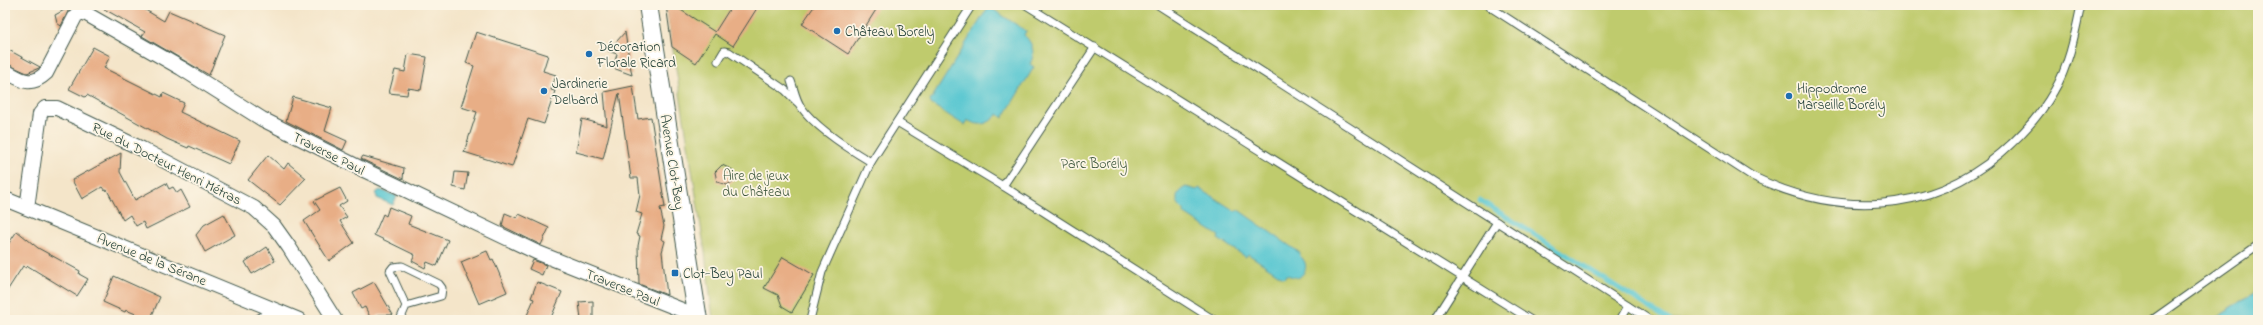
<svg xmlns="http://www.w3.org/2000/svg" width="2263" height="325" font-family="'Indie Flower',sans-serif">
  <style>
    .green { fill: #bfcb6d; stroke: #6f8450 }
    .water { fill: #5ac7d1; stroke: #3c8282 }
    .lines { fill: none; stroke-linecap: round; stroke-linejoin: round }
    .stream { stroke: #5ac7d1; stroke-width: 5 }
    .building { fill: #e8ae86 }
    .service-casing { stroke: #3f564a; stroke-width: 9 }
    .minor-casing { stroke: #3f564a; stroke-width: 16 }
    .tertiary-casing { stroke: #3f564a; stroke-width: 20 }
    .service { stroke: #fff; stroke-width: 7 }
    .minor { stroke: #fff; stroke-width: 14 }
    .tertiary { stroke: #fff; stroke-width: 18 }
    .poi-dot { fill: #1f6fb2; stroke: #fcf5e5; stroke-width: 1.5 }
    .labels { text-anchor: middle; stroke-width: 3.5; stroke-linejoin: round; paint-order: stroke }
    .poi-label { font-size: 14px; fill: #1f3d34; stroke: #fcf5e5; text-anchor: start }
    .street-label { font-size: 14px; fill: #1f3d34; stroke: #fcf5e5 }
    .park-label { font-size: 14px; fill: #3f593f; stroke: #fcf5e5 }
  </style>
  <rect width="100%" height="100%" fill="#fcf5e5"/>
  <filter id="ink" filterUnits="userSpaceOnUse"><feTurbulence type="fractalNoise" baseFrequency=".025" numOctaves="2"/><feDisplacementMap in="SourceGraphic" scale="8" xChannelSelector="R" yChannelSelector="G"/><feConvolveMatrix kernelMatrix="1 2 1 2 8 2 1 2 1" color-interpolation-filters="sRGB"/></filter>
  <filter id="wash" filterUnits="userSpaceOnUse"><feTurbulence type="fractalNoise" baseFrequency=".012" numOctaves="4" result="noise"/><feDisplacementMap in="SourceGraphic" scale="16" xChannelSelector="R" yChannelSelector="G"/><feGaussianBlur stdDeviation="0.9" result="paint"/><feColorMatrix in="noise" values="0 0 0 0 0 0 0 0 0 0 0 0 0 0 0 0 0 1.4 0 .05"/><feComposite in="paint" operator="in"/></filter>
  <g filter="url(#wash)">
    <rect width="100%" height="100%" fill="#f4e5c9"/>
    <polygon class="green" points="666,5 2258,5 2258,291 2211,320 713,320 705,252"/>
    <g class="water">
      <path d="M991 8 1026 31 1024 35C1032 42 1036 53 1030 64L1034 67 1003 118 998 114C988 125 980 127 967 120L964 125 931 104 930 101 987 9Z"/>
      <path d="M1186 187 1197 190 1199 188 1235 211 1237 209 1300 253 1299 255C1308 262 1308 272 1298 278L1286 275 1284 278 1248 254 1246 257 1218 239 1219 236 1183 213 1185 211C1175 203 1173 193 1186 187Z"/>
      <polygon points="380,190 397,196 393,205 377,198 376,193"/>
      <polygon points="2258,291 2258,320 2211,320"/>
    </g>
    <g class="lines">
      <polyline class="stream" points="1480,200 1669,320"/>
    </g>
    <g id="blocks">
      <g class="building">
        <polygon points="97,5 137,5 164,21 169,11 225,35 209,75 142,36 145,32"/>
        <polygon points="666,5 673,5 715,32 732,5 759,5 733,46 715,34 696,63 672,47"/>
        <polygon points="815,5 879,5 848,54 802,24"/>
        <polygon points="70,7 61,26 57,23 55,15"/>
        <polygon points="476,32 548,55 543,71 556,75 551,90 555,91 544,124 528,119 512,167 464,152 477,112 461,107 474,66 466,63"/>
        <polygon points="625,32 629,59 632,75 613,68 617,54 608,51"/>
        <polygon points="93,47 110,56 104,68 162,97 163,93 184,103 180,112 240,141 229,164 189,146 188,148 167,139 87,95 85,97 69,89"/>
        <polygon points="5,48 40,67 39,68 27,73 5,63"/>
        <polygon points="408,54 427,57 421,90 408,88 407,95 389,93 395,70 405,72"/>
        <polygon points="633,86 638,119 651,117 665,207 660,208 664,226 661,239 665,241 662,252 667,295 639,284 638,246 640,236 636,234 642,214 636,212 640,195 638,178 631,178 619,93 603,159 576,152 582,119 607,126 604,92"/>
        <polygon points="293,97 332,108 325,131 347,141 343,150 286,121"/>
        <polygon points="121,153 120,172 135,200 166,183 169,189 173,187 177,193 181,190 190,207 146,229 143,222 136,226 130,215 123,220 107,190 105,191 102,187 82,199 72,180"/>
        <polygon points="268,155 284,169 288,163 306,178 280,205 248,180"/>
        <polygon points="363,156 404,168 403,179 361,159"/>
        <polygon points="722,165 733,170 735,180 727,185 717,182 715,172"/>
        <polygon points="455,172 468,173 465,190 453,187"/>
        <polygon points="340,188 347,201 339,206 347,217 340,221 354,243 329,261 304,221 320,210 314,201"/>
        <polygon points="389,207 411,216 408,224 448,240 437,266 427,262 425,268 412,261 415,255 374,235 383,214 386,216"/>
        <polygon points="505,213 517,218 519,214 549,228 541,245 502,226"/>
        <polygon points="224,214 235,235 205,252 196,235 204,225"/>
        <polygon points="17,231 38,248 80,271 79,274 88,279 77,296 28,266 26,268 23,266 5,294 5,249"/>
        <polygon points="267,247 275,261 252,274 245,262"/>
        <polygon points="487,251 491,260 493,259 507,292 479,304 461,262"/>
        <polygon points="783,257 814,275 792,312 782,306 778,295 764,288"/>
        <polygon points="533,260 546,265 542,275 529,269"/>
        <polygon points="114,276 160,297 150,320 126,310 125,312 103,302"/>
        <polygon points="374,282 393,315 379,315 371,319 365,307 361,309 353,293"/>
        <polygon points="537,282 562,292 550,320 525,320 534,299 531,298"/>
        <polygon points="593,301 593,320 581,320 579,302"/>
      </g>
    </g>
  </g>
  <g filter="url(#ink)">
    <use href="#blocks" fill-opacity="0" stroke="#3f564a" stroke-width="1"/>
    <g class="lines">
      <defs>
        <g id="service">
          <polyline points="1026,5 1531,320"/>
          <polyline points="1158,5 1650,320"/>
          <path d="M1487 5 1752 176C1836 217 1928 215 2001 153 2022 135 2040 116 2054 91 2069 66 2075 34 2081 5"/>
          <polyline points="718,61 724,51 729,52 785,90 797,102"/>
          <path d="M791 81C794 89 796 100 801 107 816 128 849 149 871 162"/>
          <polyline points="897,122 1003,186 1214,320"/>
          <polyline points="1003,186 1095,47"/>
          <polyline points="256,320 273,310"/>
          <polyline points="400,320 406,306 390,271 393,267 402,266 439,284 442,288 441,296 406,306"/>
          <polyline points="810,320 822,272 871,162 972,5"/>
          <polyline points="1435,320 1497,222"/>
          <polyline points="1620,320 1628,306"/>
          <polyline points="2152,320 2258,245"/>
        </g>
        <g id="minor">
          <path d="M5 71C22 80 30 88 46 73L76 15 83 12 181 68 262 119 364 170 536 252 697 316"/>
          <polyline points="5,199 299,320"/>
          <polyline points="27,208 40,114 45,108 57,108 142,149 254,208 274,226 289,247 335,320"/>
        </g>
        <polyline id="tertiary" points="648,5 698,320"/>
      </defs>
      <use href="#service" class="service-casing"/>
      <use href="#minor" class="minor-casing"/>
      <use href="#tertiary" class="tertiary-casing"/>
      <use href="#service" class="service"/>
      <use href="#minor" class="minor"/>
      <use href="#tertiary" class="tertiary"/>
    </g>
  </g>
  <g class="poi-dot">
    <circle cx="837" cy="31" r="4"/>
    <circle cx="589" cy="54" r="4"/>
    <circle cx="544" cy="91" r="4"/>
    <circle cx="1789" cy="96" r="4"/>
    <rect x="671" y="269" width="8" height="8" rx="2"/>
  </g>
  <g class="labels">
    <g class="poi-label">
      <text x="845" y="36">Château Borely</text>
      <text x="597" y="51">Décoration<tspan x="597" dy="16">Florale Ricard</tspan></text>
      <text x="552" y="88">Jardinerie<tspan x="552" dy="16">Delbard</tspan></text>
      <text x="1797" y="93">Hippodrome<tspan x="1797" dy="16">Marseille Borély</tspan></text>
      <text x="683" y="278">Clot-Bey Paul</text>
    </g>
    <g class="street-label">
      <text transform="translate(329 153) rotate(27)" y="5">Traverse Paul</text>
      <text transform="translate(673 162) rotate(81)" y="5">Avenue Clot-Bey</text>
      <text transform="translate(167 163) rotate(27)" y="5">Rue du Docteur Henri Métras</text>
      <text transform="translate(152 259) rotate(22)" y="5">Avenue de la Sérane</text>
      <text transform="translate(623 287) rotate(22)" y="5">Traverse Paul</text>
    </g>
    <g class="park-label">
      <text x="1094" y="168">Parc Borély</text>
      <text x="756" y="180">Aire de jeux<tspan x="756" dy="16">du Château</tspan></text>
    </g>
  </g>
  <rect width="2263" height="325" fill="none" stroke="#fcf5e5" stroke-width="20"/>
</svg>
